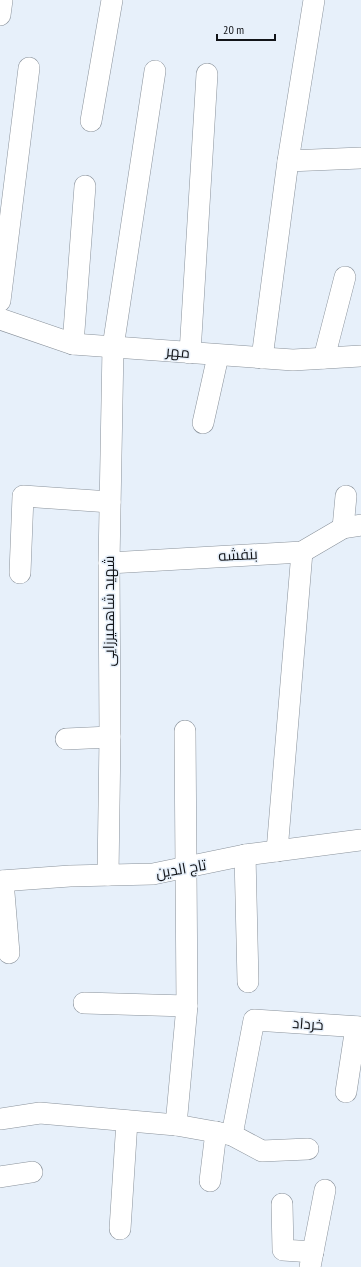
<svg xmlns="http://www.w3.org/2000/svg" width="361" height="1267" font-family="'PT Sans Narrow',Cairo,sans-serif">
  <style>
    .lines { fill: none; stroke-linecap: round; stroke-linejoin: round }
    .street-casing { stroke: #8a929b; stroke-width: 22 }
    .street { stroke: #fff; stroke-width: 21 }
    .labels { text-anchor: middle; stroke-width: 3; stroke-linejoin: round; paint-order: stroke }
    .street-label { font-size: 15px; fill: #121418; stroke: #e7f0fa }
  </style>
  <rect width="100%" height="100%" fill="#e7f0fa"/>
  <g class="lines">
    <defs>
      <g id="street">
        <polyline points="0,15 2,0"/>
        <polyline points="91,121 112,0"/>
        <polyline points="288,161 361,158"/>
        <polyline points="0,301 29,68"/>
        <polyline points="0,319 73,344 293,360 361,356"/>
        <polyline points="73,344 85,186"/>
        <polyline points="190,353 207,74"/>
        <polyline points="262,358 288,161 314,0"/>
        <polyline points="324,358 345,277"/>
        <polyline points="203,423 218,356"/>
        <polyline points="343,528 346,496"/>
        <polyline points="109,563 302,552 343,528 361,525"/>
        <polyline points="20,573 23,496 110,502"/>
        <polyline points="66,739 110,737"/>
        <polyline points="277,851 302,552"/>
        <polyline points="245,855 248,982"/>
        <polyline points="108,875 110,737 109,563 113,347 155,71"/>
        <polyline points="0,881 70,876 153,874 245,855 361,840"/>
        <polyline points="3,881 9,953"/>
        <polyline points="84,1003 187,1006"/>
        <polyline points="346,1092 356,1027"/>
        <polyline points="0,1119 40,1113 176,1125 232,1135 262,1151 308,1149"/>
        <polyline points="176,1125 187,1006 185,731"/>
        <polyline points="232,1135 254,1020 361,1027"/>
        <polyline points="0,1177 32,1172"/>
        <polyline points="210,1181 216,1132"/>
        <polyline points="282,1204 283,1250 313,1252"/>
        <polyline points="120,1229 127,1121"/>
        <polyline points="310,1267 325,1190"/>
      </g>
    </defs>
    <use href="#street" class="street-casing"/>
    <use href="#street" class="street"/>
  </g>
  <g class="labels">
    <g class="street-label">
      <text transform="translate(178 352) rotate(5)" y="5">مهر</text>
      <text transform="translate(238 555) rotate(-3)" y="5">بنفشه</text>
      <text transform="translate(109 611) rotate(-90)" y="5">شهید شاهمیرزایی</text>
      <text transform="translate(181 869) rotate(-10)" y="5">تاج الدین</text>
      <text transform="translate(308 1024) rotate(4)" y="5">خرداد</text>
    </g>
  </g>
  <path d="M217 34v6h58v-6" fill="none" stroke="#121418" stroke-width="2"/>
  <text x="223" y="34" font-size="12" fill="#121418" stroke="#e7f0fa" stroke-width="3" paint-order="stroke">20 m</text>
</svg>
